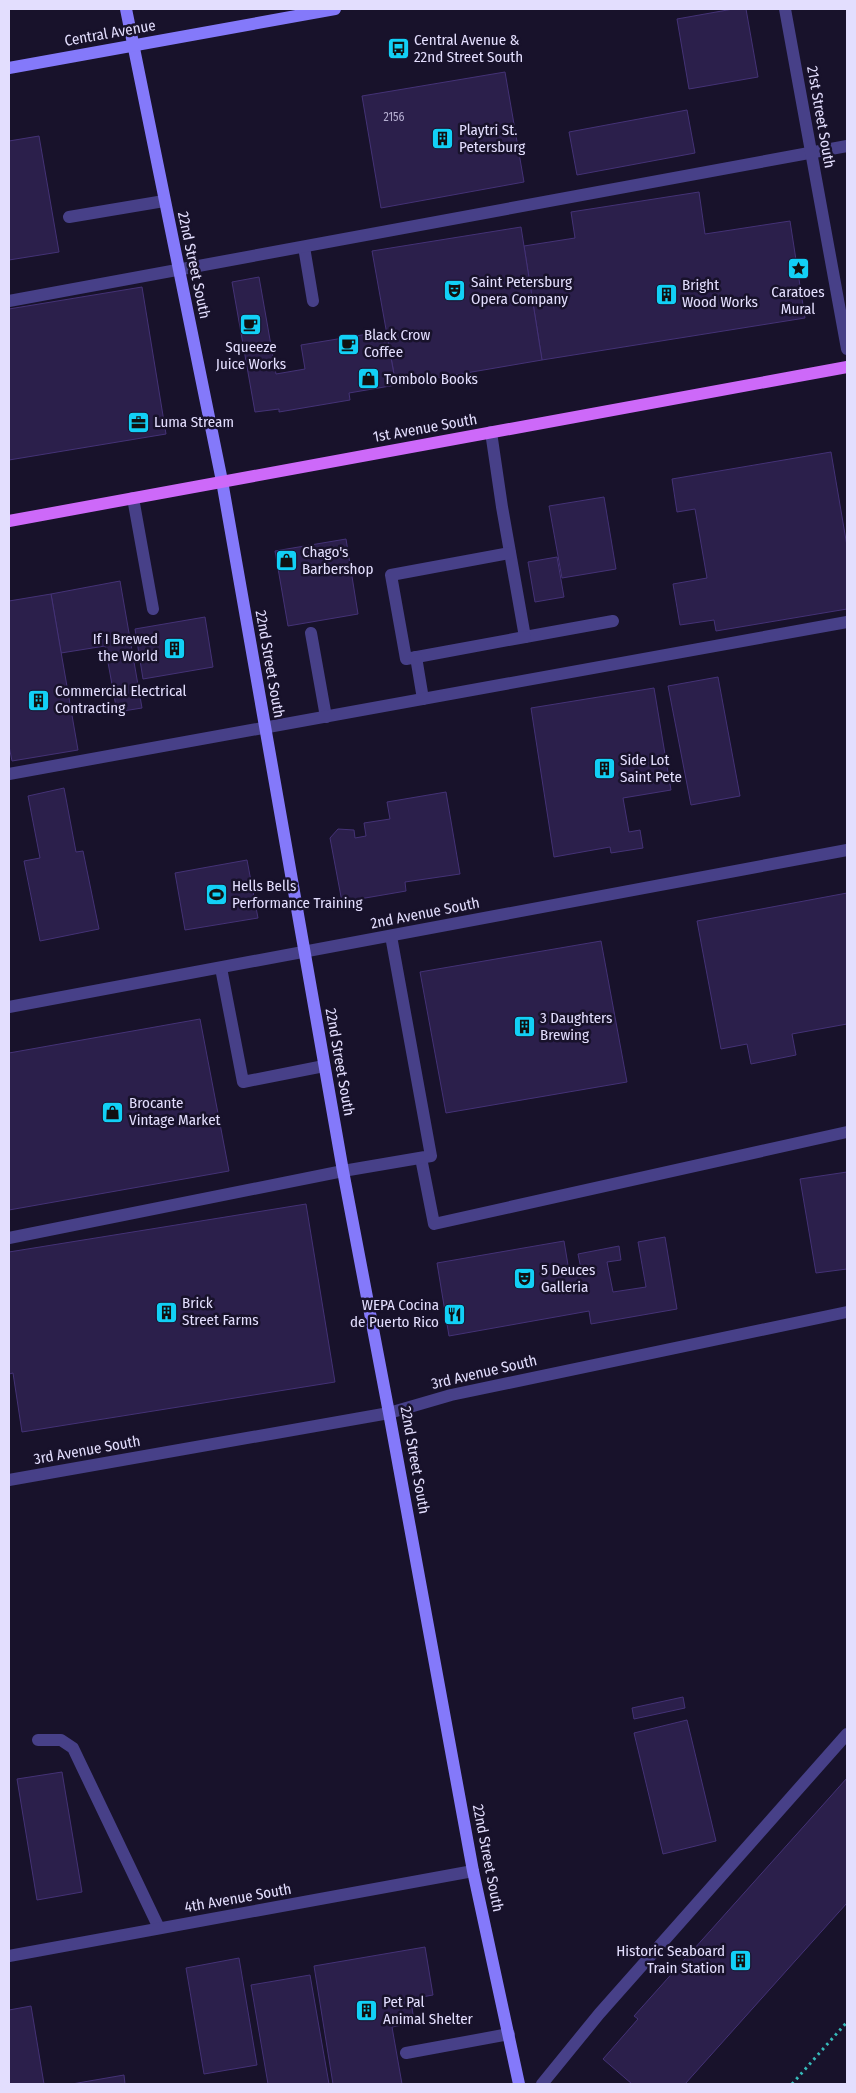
<svg xmlns="http://www.w3.org/2000/svg" width="856" height="2093" font-family="'Fira Sans Condensed',sans-serif">
  <style>
    .building { fill: #2b1f4b; stroke: #443276 }
    .lines { fill: none; stroke-linecap: round; stroke-linejoin: round }
    .path { stroke: #36b9b9; stroke-width: 3; stroke-dasharray: 2.5 4; stroke-linecap: butt }
    .lane { stroke: #474088; stroke-width: 12 }
    .street { stroke: #474088; stroke-width: 12 }
    .secondary { stroke: #8479fa; stroke-width: 12 }
    .primary { stroke: #cd69f9; stroke-width: 12 }
    .labels { text-anchor: middle; stroke-width: 5; stroke-linejoin: round; paint-order: stroke }
    .number-label { font-size: 12px; fill: #b5aed1 }
    .street-label { font-size: 15px; fill: #e3defe; stroke: #18122b }
    .poi-label { font-size: 15px; fill: #e3defe; stroke: #18122b; text-anchor: start }
  </style>
  <rect width="100%" height="100%" fill="#18122b"/>
  <g class="building">
    <polygon points="733,9 746,9 758,77 689,89 677,19"/>
    <polygon points="505,72 524,182 381,208 362,96"/>
    <polygon points="687,110 695,153 577,175 569,132"/>
    <polygon points="39,136 59,252 9,260 9,141"/>
    <polygon points="699,192 705,234 790,221 805,318 542,360 524,246 575,238 571,212"/>
    <polygon points="521,227 542,360 396,385 372,251"/>
    <polygon points="259,277 276,374 305,369 301,345 386,331 396,385 349,393 350,400 279,412 279,409 255,412 232,282"/>
    <polygon points="142,287 166,434 9,460 9,309"/>
    <polygon points="831,452 847,546 847,609 716,631 714,620 680,625 673,584 707,578 695,509 677,512 672,479"/>
    <polygon points="604,497 616,569 562,578 549,506"/>
    <polygon points="346,539 358,614 288,626 275,551"/>
    <polygon points="557,557 564,597 535,602 528,562"/>
    <polygon points="120,581 142,708 117,712 105,646 61,653 51,594"/>
    <polygon points="51,594 78,750 12,761 9,746 9,601"/>
    <polygon points="205,617 213,667 143,679 135,629"/>
    <polygon points="718,677 740,796 691,805 668,686"/>
    <polygon points="654,688 671,790 623,798 629,832 640,830 643,848 611,853 610,847 554,857 531,708"/>
    <polygon points="64,788 76,852 83,851 99,929 40,941 24,861 40,858 28,796"/>
    <polygon points="446,792 460,874 405,882 406,891 342,902 330,838 338,829 354,830 355,838 366,836 364,823 390,819 387,802"/>
    <polygon points="247,860 258,918 185,930 175,873"/>
    <polygon points="847,893 847,1024 792,1034 796,1055 751,1064 747,1044 721,1049 697,921"/>
    <polygon points="601,941 627,1082 446,1113 420,972"/>
    <polygon points="200,1019 229,1171 9,1210 9,1053"/>
    <polygon points="847,1172 847,1269 816,1273 800,1179"/>
    <polygon points="306,1204 335,1382 22,1432 13,1373 9,1374 9,1252"/>
    <polygon points="665,1237 677,1309 591,1324 589,1311 449,1336 437,1263 564,1241 569,1271 581,1269 578,1254 619,1246 621,1260 607,1262 613,1292 646,1287 638,1242"/>
    <polygon points="683,1697 685,1708 634,1719 632,1708"/>
    <polygon points="687,1720 716,1841 663,1854 634,1733"/>
    <polygon points="62,1772 82,1892 37,1900 17,1779"/>
    <polygon points="847,1778 847,1903 685,2084 632,2084 603,2059 638,2019 634,2016"/>
    <polygon points="425,1947 433,1995 411,1999 414,2023 392,2027 402,2084 333,2084 314,1966"/>
    <polygon points="239,1958 257,2065 204,2074 186,1968"/>
    <polygon points="310,1975 329,2084 268,2084 251,1985"/>
    <polygon points="31,2006 44,2084 9,2084 9,2010"/>
    <polygon points="124,2075 125,2084 72,2084"/>
  </g>
  <g class="lines">
    <polyline class="path" points="792,2084 847,2022"/>
    <g class="lane">
      <polyline points="69,217 164,201"/>
      <polyline points="304,247 313,301"/>
      <polyline points="9,301 847,146"/>
      <polyline points="491,432 502,507 525,637 613,621"/>
      <polyline points="133,498 153,609"/>
      <polyline points="510,553 391,575 406,659 525,637"/>
      <polyline points="311,633 326,717"/>
      <polyline points="416,657 423,699"/>
      <polyline points="9,774 847,622"/>
      <polyline points="221,968 243,1082 324,1066"/>
      <polyline points="421,1158 434,1224 847,1132"/>
      <polyline points="9,1238 343,1171 431,1156 391,936"/>
      <polyline points="38,1740 61,1740 73,1748 159,1928"/>
      <polyline points="406,2053 509,2034"/>
      <polyline points="542,2084 599,2014 847,1734"/>
    </g>
    <g class="street">
      <polyline points="785,9 847,349"/>
      <polyline points="9,1007 847,850"/>
      <polyline points="9,1480 389,1413 451,1395 847,1312"/>
      <polyline points="9,1956 473,1871"/>
    </g>
    <g class="secondary">
      <polyline points="126,9 222,481 343,1171 389,1413 473,1871 519,2084"/>
      <polyline points="9,68 335,9"/>
    </g>
    <polyline class="primary" points="9,521 847,367"/>
  </g>
  <defs>
    <symbol id="bus-square" viewBox="-11 -11 22 22"><rect x="-9" y="-9" width="18" height="18" rx="4" fill="#12d0f6" stroke="#18122b"/><path d="M-5-6H5V4H4V6H2V4H-2V6H-4V4H-5ZM-3.5-4V0h7V-4ZM-3.5 1.2v1.5H-2V1.2ZM2 1.2v1.5H3.5V1.2Z" fill="#111"/></symbol>
    <symbol id="building-square" viewBox="-11 -11 22 22"><rect x="-9" y="-9" width="18" height="18" rx="4" fill="#12d0f6" stroke="#18122b"/><path d="M-4-6H4V6H1V3H-1V6H-4ZM-2.5-4.3h1.7v1.8h-1.7ZM.8-4.3h1.7v1.8H.8ZM-2.5-1h1.7V.8h-1.7ZM.8-1h1.7V.8H.8Z" fill="#111"/></symbol>
    <symbol id="sight-square" viewBox="-11 -11 22 22"><rect x="-9" y="-9" width="18" height="18" rx="4" fill="#12d0f6" stroke="#18122b"/><path d="M0-6L1.8-2.2L6-1.7L2.9 1.2L3.7 5.4L0 3.3L-3.7 5.4L-2.9 1.2L-6-1.7L-1.8-2.2Z" fill="#111"/></symbol>
    <symbol id="theatre-square" viewBox="-11 -11 22 22"><rect x="-9" y="-9" width="18" height="18" rx="4" fill="#12d0f6" stroke="#18122b"/><path d="M-5-5.5Q0-4 5-5.5V0Q5 5 0 6Q-5 5-5 0ZM-3.3-2.5H-1v1.5H-3.3ZM1-2.5H3.3v1.5H1ZM-2.8 1Q0 5.5 2.8 1Z" fill="#111"/></symbol>
    <symbol id="cafe-square" viewBox="-11 -11 22 22"><rect x="-9" y="-9" width="18" height="18" rx="4" fill="#12d0f6" stroke="#18122b"/><path d="M-5.5-4.5H6V0H3Q3 3.5 0 3.5H-2.5Q-5.5 3.5-5.5 0ZM3-3.2v2h1.7v-2ZM-6 4.5H4V6H-6Z" fill="#111"/></symbol>
    <symbol id="shop-square" viewBox="-11 -11 22 22"><rect x="-9" y="-9" width="18" height="18" rx="4" fill="#12d0f6" stroke="#18122b"/><path d="M-5-2.5h2.3a2.7 3.5 0 0 1 5.4 0H5L5.5 6h-11ZM-1.5-2.5h3a1.5 2.3 0 0 0-3 0Z" fill="#111"/></symbol>
    <symbol id="office-square" viewBox="-11 -11 22 22"><rect x="-9" y="-9" width="18" height="18" rx="4" fill="#12d0f6" stroke="#18122b"/><path d="M-6-3h4V-5.5h4V-3h4V5H-6ZM-1-4.5V-3h2v-1.5ZM-6 0V1H6V0Z" fill="#111"/></symbol>
    <symbol id="stadium-square" viewBox="-11 -11 22 22"><rect x="-9" y="-9" width="18" height="18" rx="4" fill="#12d0f6" stroke="#18122b"/><path d="M0-5a6.5 5 0 1 0 0 10a6.5 5 0 1 0 0-10ZM-3.5-1.8h7v3.6h-7Z" fill="#111"/></symbol>
    <symbol id="restaurant-square" viewBox="-11 -11 22 22"><rect x="-9" y="-9" width="18" height="18" rx="4" fill="#12d0f6" stroke="#18122b"/><path d="M-5-6h1v4h1v-4h1v4h1v-4h1v5L-1.5 .5V6h-2V.5L-5-1ZM5-6V6H3V1.5H1.5Q1.5-4 5-6Z" fill="#111"/></symbol>
  </defs>
  <g fill-rule="evenodd">
    <use href="#bus-square" x="386" y="36" width="25" height="25"/>
    <use href="#building-square" x="430" y="126" width="25" height="25"/>
    <use href="#sight-square" x="786" y="256" width="25" height="25"/>
    <use href="#theatre-square" x="442" y="278" width="25" height="25"/>
    <use href="#building-square" x="654" y="282" width="25" height="25"/>
    <use href="#cafe-square" x="238" y="312" width="25" height="25"/>
    <use href="#cafe-square" x="336" y="332" width="25" height="25"/>
    <use href="#shop-square" x="356" y="366" width="25" height="25"/>
    <use href="#office-square" x="126" y="410" width="25" height="25"/>
    <use href="#shop-square" x="274" y="548" width="25" height="25"/>
    <use href="#building-square" x="162" y="636" width="25" height="25"/>
    <use href="#building-square" x="26" y="688" width="25" height="25"/>
    <use href="#building-square" x="592" y="756" width="25" height="25"/>
    <use href="#stadium-square" x="204" y="882" width="25" height="25"/>
    <use href="#building-square" x="512" y="1014" width="25" height="25"/>
    <use href="#shop-square" x="100" y="1100" width="25" height="25"/>
    <use href="#theatre-square" x="512" y="1266" width="25" height="25"/>
    <use href="#building-square" x="154" y="1300" width="25" height="25"/>
    <use href="#restaurant-square" x="442" y="1302" width="25" height="25"/>
    <use href="#building-square" x="728" y="1948" width="25" height="25"/>
    <use href="#building-square" x="354" y="1998" width="25" height="25"/>
  </g>
  <g class="labels">
    <g class="number-label">
      <text x="394" y="121">2156</text>
    </g>
    <g class="street-label">
      <text transform="translate(110 33) rotate(-10)" y="5">Central Avenue</text>
      <text transform="translate(821 117) rotate(80)" y="5">21st Street South</text>
      <text transform="translate(194 265) rotate(78)" y="5">22nd Street South</text>
      <text transform="translate(425 428) rotate(-10)" y="5">1st Avenue South</text>
      <text transform="translate(270 664) rotate(80)" y="5">22nd Street South</text>
      <text transform="translate(425 913) rotate(-11)" y="5">2nd Avenue South</text>
      <text transform="translate(340 1062) rotate(80)" y="5">22nd Street South</text>
      <text transform="translate(484 1372) rotate(-13)" y="5">3rd Avenue South</text>
      <text transform="translate(87 1450) rotate(-10)" y="5">3rd Avenue South</text>
      <text transform="translate(415 1460) rotate(80)" y="5">22nd Street South</text>
      <text transform="translate(488 1858) rotate(79)" y="5">22nd Street South</text>
      <text transform="translate(238 1898) rotate(-10)" y="5">4th Avenue South</text>
    </g>
    <g class="poi-label">
      <text x="414" y="45">Central Avenue &amp;<tspan x="414" dy="17">22nd Street South</tspan></text>
      <text x="459" y="135">Playtri St.<tspan x="459" dy="17">Petersburg</tspan></text>
      <text x="471" y="287">Saint Petersburg<tspan x="471" dy="17">Opera Company</tspan></text>
      <text x="682" y="290">Bright<tspan x="682" dy="17">Wood Works</tspan></text>
      <text x="798" y="297" text-anchor="middle">Caratoes<tspan x="798" dy="17">Mural</tspan></text>
      <text x="364" y="340">Black Crow<tspan x="364" dy="17">Coffee</tspan></text>
      <text x="251" y="352" text-anchor="middle">Squeeze<tspan x="251" dy="17">Juice Works</tspan></text>
      <text x="384" y="384">Tombolo Books</text>
      <text x="154" y="427">Luma Stream</text>
      <text x="302" y="557">Chago's<tspan x="302" dy="17">Barbershop</tspan></text>
      <text x="158" y="644" text-anchor="end">If I Brewed<tspan x="158" dy="17">the World</tspan></text>
      <text x="55" y="696">Commercial Electrical<tspan x="55" dy="17">Contracting</tspan></text>
      <text x="620" y="765">Side Lot<tspan x="620" dy="17">Saint Pete</tspan></text>
      <text x="232" y="891">Hells Bells<tspan x="232" dy="17">Performance Training</tspan></text>
      <text x="540" y="1023">3 Daughters<tspan x="540" dy="17">Brewing</tspan></text>
      <text x="129" y="1108">Brocante<tspan x="129" dy="17">Vintage Market</tspan></text>
      <text x="541" y="1275">5 Deuces<tspan x="541" dy="17">Galleria</tspan></text>
      <text x="182" y="1308">Brick<tspan x="182" dy="17">Street Farms</tspan></text>
      <text x="439" y="1310" text-anchor="end">WEPA Cocina<tspan x="439" dy="17">de Puerto Rico</tspan></text>
      <text x="725" y="1956" text-anchor="end">Historic Seaboard<tspan x="725" dy="17">Train Station</tspan></text>
      <text x="383" y="2007">Pet Pal<tspan x="383" dy="17">Animal Shelter</tspan></text>
    </g>
  </g>
  <rect width="856" height="2093" fill="none" stroke="#e3defe" stroke-width="20"/>
</svg>
